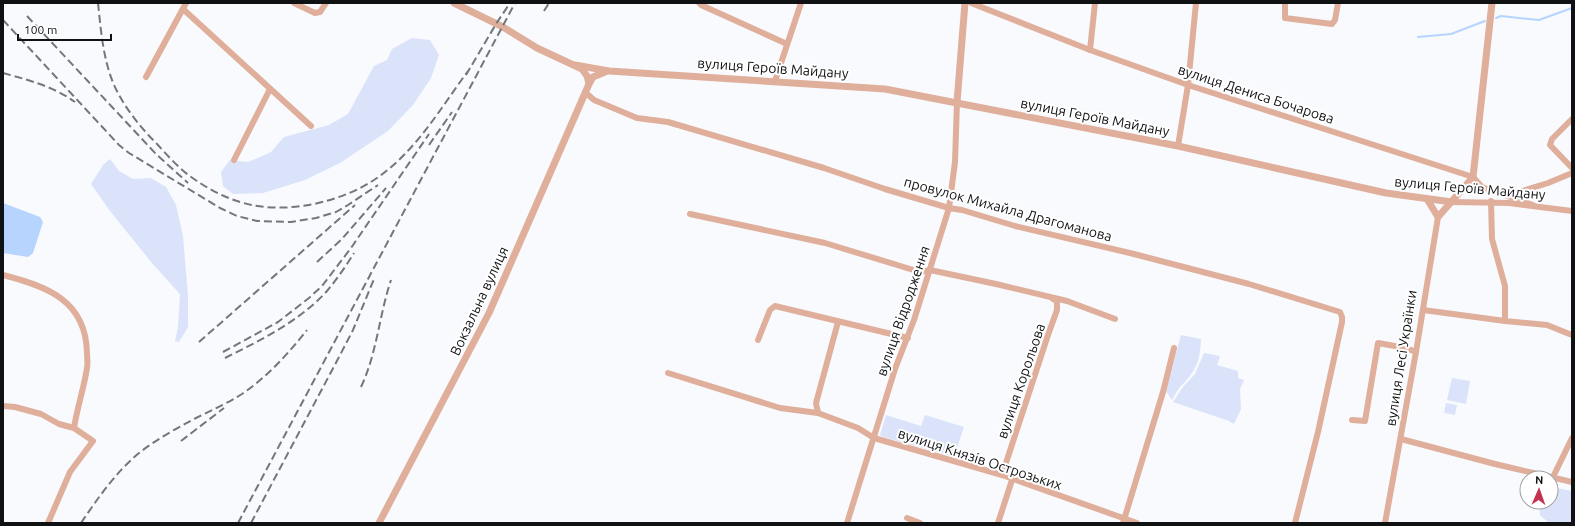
<svg xmlns="http://www.w3.org/2000/svg" width="1575" height="526" font-family="Ubuntu,sans-serif">
  <style>
    .green { fill: #dae3fa }
    .water { fill: #b6d4fe }
    .lines { fill: none; stroke-linecap: round; stroke-linejoin: round }
    .stream { stroke: #b6d4fe; stroke-width: 2 }
    .minor { stroke: #e0af9b; stroke-width: 6 }
    .tertiary { stroke: #e0af9b; stroke-width: 7 }
    .rail { stroke: #747679; stroke-width: 2; stroke-dasharray: 8 4; stroke-linecap: butt }
    .labels { text-anchor: middle; stroke-width: 4; stroke-linejoin: round; paint-order: stroke }
    .street-label { font-size: 14px; fill: #101113; stroke: #fff }
  </style>
  <rect width="100%" height="100%" fill="#f8fafe"/>
  <g class="green">
    <polygon points="412,38 430,40 439,55 431,78 413,105 388,131 340,163 305,180 263,193 233,194 223,186 221,172 230,160 248,162 260,157 271,152 284,137 329,125 348,114 374,66 387,60 392,49"/>
    <polygon points="110,159 119,171 133,179 151,178 166,187 176,205 183,236 188,296 188,327 179,342 175,341 178,327 180,294 152,263 110,211 91,184 103,165"/>
    <path d="M1181 335 1201 339C1200 360 1197 369 1183 384 1178 388 1175 395 1172 400L1166 391Z"/>
    <polygon points="1204,353 1220,356 1217,365 1238,371 1238,378 1244,380 1240,389 1241,409 1234,424 1229,421 1173,402 1183,387 1195,374"/>
    <polygon points="1452,378 1470,381 1466,404 1447,400"/>
    <polygon points="1446,403 1457,405 1455,415 1444,413"/>
    <polygon points="886,415 921,426 925,415 964,427 954,457 883,437 880,435"/>
    <polygon points="1557,488 1572,491 1572,523 1549,523 1540,515 1539,502 1551,502 1551,489"/>
  </g>
  <polygon class="water" points="3,203 40,217 43,222 33,253 28,257 3,253"/>
  <g class="lines">
    <g class="stream">
      <polyline points="1496,18 1501,16 1539,20 1572,8"/>
      <polyline points="1418,37 1451,34 1485,21"/>
    </g>
    <g class="minor">
      <polyline points="294,3 315,13 320,12 326,3"/>
      <polyline points="699,3 701,5 787,44"/>
      <polyline points="971,3 1090,50 1188,85 1473,177 1482,187 1533,205"/>
      <polyline points="1285,3 1285,18 1332,24 1335,20 1338,3"/>
      <polyline points="183,9 311,126"/>
      <polyline points="1090,50 1095,3"/>
      <polyline points="146,77 186,3"/>
      <polyline points="775,81 801,3"/>
      <polyline points="585,92 594,100 637,118 668,122 824,168 885,189 949,208 962,210 1015,226 1134,254 1249,284 1340,312 1342,317 1342,322 1318,432 1295,523"/>
      <polyline points="1572,119 1552,139 1550,145 1572,168"/>
      <polyline points="1178,146 1188,85 1196,3"/>
      <polyline points="234,160 270,89"/>
      <polyline points="1509,195 1548,183 1572,173"/>
      <polyline points="1491,201 1492,239 1505,286 1505,321 1547,325 1572,335"/>
      <polyline points="1452,202 1509,203 1572,211"/>
      <polyline points="690,214 825,243 920,272 930,270 996,284 1067,301 1115,319"/>
      <path d="M3 275C46 286 86 300 87 353 87 358 88 363 87 368 84 388 77 408 74 428"/>
      <polyline points="1423,310 1505,321"/>
      <polyline points="758,340 770,310 775,306 908,338"/>
      <polyline points="668,373 780,408 818,413 858,428 874,438 1002,475 1137,523"/>
      <polyline points="3,406 15,407 41,414 59,424 74,428 93,441 70,472 48,523"/>
      <polyline points="818,413 816,403 838,322"/>
      <polyline points="1352,420 1365,421 1378,343 1406,348 1416,352"/>
      <polyline points="1401,439 1495,464 1572,482"/>
      <polyline points="1002,475 1048,335 1057,310 1057,301 1053,299"/>
      <polyline points="1553,477 1572,438"/>
      <polyline points="907,518 920,523"/>
      <polyline points="847,523 895,369 914,320 949,208 955,162 957,102"/>
      <polyline points="998,523 1012,480"/>
      <polyline points="1123,523 1163,392 1174,348"/>
      <polyline points="1385,523 1416,352 1438,217"/>
    </g>
    <g class="tertiary">
      <polyline points="454,3 503,27 537,48 582,69 587,76 589,84 593,77 605,72"/>
      <polyline points="575,65 609,71 885,89 1178,146 1386,193 1452,202"/>
      <polyline points="957,102 965,3"/>
      <polyline points="1427,199 1438,217 1473,177 1492,3"/>
      <polyline points="379,523 489,313 589,84"/>
    </g>
    <g class="rail">
      <path d="M98 3C101 31 103 59 114 85 124 107 140 127 157 144 169 157 181 171 197 181 213 192 232 201 252 205 291 213 340 202 374 180 415 153 440 109 468 71"/>
      <polyline points="544,11 549,3"/>
      <polyline points="27,16 156,154 188,183"/>
      <polyline points="3,20 119,145 129,153 220,208 237,216 257,221 291,222 316,218 336,212 348,205 378,185"/>
      <path d="M3 73C28 80 53 86 75 102"/>
      <polyline points="466,75 496,24 510,3"/>
      <polyline points="429,145 452,112"/>
      <polyline points="317,262 342,239 386,188"/>
      <polyline points="199,342 355,205"/>
      <polyline points="223,352 278,322 309,298 322,286 351,248 429,134"/>
      <path d="M225 358C261 340 300 321 327 291 337 279 346 266 354 253"/>
      <path d="M361 387C377 353 379 316 391 280"/>
      <polyline points="181,441 224,408"/>
      <path d="M81 523C98 498 116 472 139 453 157 439 177 428 196 418 212 410 228 403 242 394 268 376 288 354 307 330"/>
      <polyline points="238,523 515,3"/>
      <polyline points="251,523 339,357 353,330 374,279"/>
    </g>
  </g>
  <g class="labels">
    <g class="street-label">
      <text transform="translate(773 68) rotate(4)" y="5">вулиця Героїв Майдану</text>
      <text transform="translate(1256 94) rotate(18)" y="5">вулиця Дениса Бочарова</text>
      <text transform="translate(1095 117) rotate(11)" y="5">вулиця Героїв Майдану</text>
      <text transform="translate(1470 188) rotate(5)" y="5">вулиця Героїв Майдану</text>
      <text transform="translate(1008 209) rotate(15)" y="5">провулок Михайла Драгоманова</text>
      <text transform="translate(479 301) rotate(-65)" y="5">Вокзальна вулиця</text>
      <text transform="translate(903 311) rotate(-71)" y="5">вулиця Відродження</text>
      <text transform="translate(1401 358) rotate(-81)" y="5">вулиця Лесі Українки</text>
      <text transform="translate(1021 381) rotate(-71)" y="5">вулиця Корольова</text>
      <text transform="translate(980 459) rotate(18)" y="5">вулиця Князів Острозьких</text>
    </g>
  </g>
  <rect width="1575" height="526" fill="none" stroke="#101113" stroke-width="8"/>
  <g transform="translate(1539 490) rotate(2)"><circle r="19" fill="#ffffff" stroke="#9fa0a1"/>
  <path d="M0-3L7 15L0 10L-7 15Z" fill="#c3334f"/>
  <text y="-6" font-size="11" font-weight="bold" text-anchor="middle" fill="#101113">N</text>
  </g>
  <path d="M18 34v6h93v-6" fill="none" stroke="#101113" stroke-width="2"/>
  <text x="24" y="34" font-size="12" fill="#101113" stroke="#ffffff" stroke-width="3" paint-order="stroke">100 m</text>
</svg>
